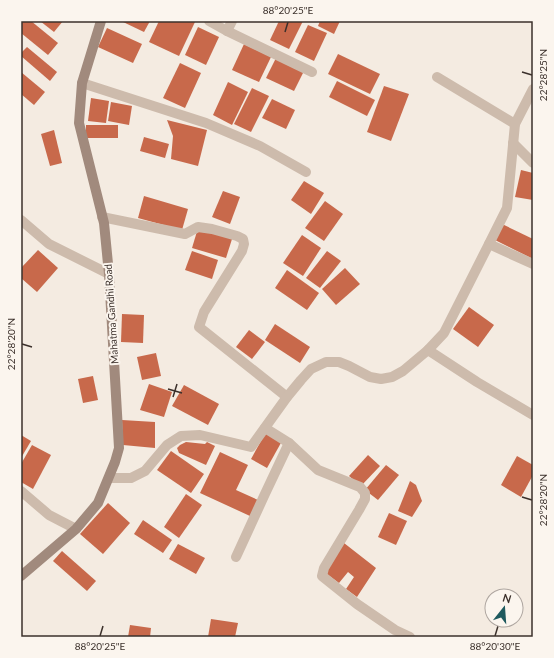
<svg xmlns="http://www.w3.org/2000/svg" width="554" height="658" font-family="Lato,sans-serif">
  <style>
    .building { fill: #c8694b }
    .lines { fill: none; stroke-linecap: round; stroke-linejoin: round }
    .minor { stroke: #cdbbac; stroke-width: 10 }
    .secondary { stroke: #a18a7d; stroke-width: 10 }
    .ticks { fill: none; stroke: #3b302b; stroke-width: 1.5 }
    .labels { text-anchor: middle; stroke-width: 4; stroke-linejoin: round; paint-order: stroke }
    .street-label { font-size: 10px; fill: #3b302b; stroke: #fbf5ee }
    .neatline { fill: none; stroke: #3b302b; stroke-width: 1.5 }
    .ticks-label { font-size: 10px; text-anchor: middle; fill: #3b302b }
  </style>
  <rect width="100%" height="100%" fill="#f4ebe1"/>
  <g class="building">
    <polygon points="21,21 31,21 58,43 48,55 21,33"/>
    <polygon points="40,21 63,21 54,32"/>
    <polygon points="121,21 150,21 144,32"/>
    <polygon points="159,21 192,21 195,22 179,56 149,42"/>
    <polygon points="279,21 303,21 289,49 270,40"/>
    <polygon points="320,21 340,21 334,34 318,26"/>
    <polygon points="308,25 327,33 314,61 295,52"/>
    <polygon points="198,27 219,37 206,65 185,55"/>
    <polygon points="107,28 142,44 133,63 98,47"/>
    <polygon points="244,44 271,57 259,82 232,70"/>
    <polygon points="27,47 57,72 50,81 21,56 21,53"/>
    <polygon points="338,54 380,74 370,94 328,74"/>
    <polygon points="276,58 304,71 294,91 266,78"/>
    <polygon points="180,63 201,73 185,108 163,98"/>
    <polygon points="21,72 45,92 34,105 21,94"/>
    <polygon points="337,81 375,100 367,116 329,97"/>
    <polygon points="228,82 248,92 232,125 213,115"/>
    <polygon points="384,86 409,94 391,141 367,132"/>
    <polygon points="252,88 269,96 251,132 234,124"/>
    <polygon points="91,98 109,101 106,123 88,121"/>
    <polygon points="272,99 295,110 286,129 262,118"/>
    <polygon points="111,102 132,106 129,125 108,121"/>
    <polygon points="167,120 207,130 198,166 171,159 173,136"/>
    <rect x="86" y="125" width="32" height="13"/>
    <polygon points="54,130 62,163 50,166 41,134"/>
    <polygon points="144,137 169,144 165,158 140,151"/>
    <polygon points="521,170 533,173 533,200 515,197"/>
    <polygon points="304,181 324,193 311,214 291,200"/>
    <polygon points="223,191 240,197 230,224 212,217"/>
    <polygon points="144,196 188,209 182,230 138,218"/>
    <polygon points="325,201 343,214 324,241 305,228"/>
    <polygon points="502,224 533,239 533,259 495,240"/>
    <polygon points="198,228 232,239 226,258 192,248"/>
    <polygon points="302,235 321,248 303,276 283,263"/>
    <polygon points="38,250 58,268 37,292 21,278 21,268"/>
    <polygon points="192,251 218,260 212,279 185,270"/>
    <polygon points="327,251 341,261 320,288 306,278"/>
    <polygon points="345,268 360,284 336,305 322,289"/>
    <polygon points="287,270 319,293 307,310 275,288"/>
    <polygon points="469,307 494,325 478,347 453,329"/>
    <polygon points="122,314 144,315 143,343 121,342"/>
    <polygon points="275,324 310,347 300,363 265,340"/>
    <polygon points="249,330 265,342 252,359 236,347"/>
    <polygon points="156,353 161,376 142,380 137,357"/>
    <polygon points="93,376 98,400 83,403 78,379"/>
    <polygon points="149,384 172,392 164,417 140,410"/>
    <polygon points="184,385 219,404 208,425 172,406"/>
    <polygon points="122,420 155,422 155,448 123,445"/>
    <polygon points="266,432 282,441 267,468 251,459"/>
    <polygon points="21,435 31,441 21,458"/>
    <polygon points="186,442 205,444 207,442 215,446 206,465 179,453 177,448 180,445"/>
    <polygon points="32,445 51,455 33,489 21,482 21,464"/>
    <polygon points="171,451 204,474 191,493 157,470"/>
    <polygon points="220,452 248,465 236,490 258,500 250,516 200,493"/>
    <polygon points="368,455 380,466 361,486 349,476"/>
    <polygon points="517,456 533,465 533,475 521,497 501,485"/>
    <polygon points="386,465 399,475 378,500 365,490"/>
    <polygon points="410,481 416,485 422,501 412,517 398,511"/>
    <polygon points="186,494 202,505 179,538 164,527"/>
    <polygon points="108,503 130,523 103,554 80,534"/>
    <polygon points="389,513 407,521 396,545 378,537"/>
    <polygon points="143,520 172,540 163,553 134,534"/>
    <polygon points="344,543 376,568 357,597 346,589 354,577 348,572 339,583 324,572"/>
    <polygon points="178,544 205,558 196,574 169,559"/>
    <polygon points="62,551 96,581 87,591 53,561"/>
    <polygon points="211,619 238,623 235,637 208,637"/>
    <polygon points="130,625 151,628 150,637 128,637"/>
  </g>
  <g class="lines">
    <g class="minor">
      <polyline points="209,21 227,31 312,72"/>
      <polyline points="227,31 232,21"/>
      <polyline points="437,77 515,124"/>
      <polyline points="82,83 206,123 260,146 306,172"/>
      <polyline points="513,143 533,163"/>
      <polyline points="102,217 185,234 198,227 212,229 237,236 243,239 244,244 242,251 204,312 199,327 287,397"/>
      <polyline points="21,220 49,244 109,274"/>
      <polyline points="489,244 533,264"/>
      <polyline points="428,350 477,382 533,415"/>
      <polyline points="265,428 289,443 318,470 360,487 365,493 365,499 359,510 324,568 322,576 357,604 395,630 410,637"/>
      <polyline points="109,478 131,478 145,471 167,445 181,436 200,435 251,447 287,397 301,380 311,369 326,362 339,362 349,366 370,377 381,379 392,377 403,371 428,350 444,333 489,244 507,208 515,124 533,89"/>
      <polyline points="21,491 49,515 76,529"/>
      <polyline points="236,557 264,496 289,443"/>
    </g>
    <polyline class="secondary" points="21,576 76,529 98,503 115,462 119,448 109,274 104,223 79,123 82,83 101,21"/>
  </g>
  <path class="ticks" d="M285 32 288 22M522 72 532 75M22 344 32 347M168 389 182 393M173 397 177 384M522 497 532 500M100 636 103 626M495 636 498 626"/>
  <g class="labels">
    <g class="street-label">
      <text transform="translate(111 314) rotate(-94)" y="4">Mahatma Gandhi Road</text>
    </g>
  </g>
  <rect width="554" height="658" fill="none" stroke="#fbf5ee" stroke-width="44"/>
  <g transform="translate(504 608) rotate(17)"><circle r="19" fill="#fbf5ee" stroke="#aea6a0"/>
  <path d="M0-3L7 15L0 10L-7 15Z" fill="#1f5a5e"/>
  <text y="-6" font-size="11" font-weight="bold" text-anchor="middle" fill="#3b302b">N</text>
  </g>
  <rect x="22" y="22" width="510" height="614" class="neatline"/>
  <g class="ticks-label">
    <text x="288" y="14">88°20'25"E</text>
    <text transform="translate(543 75) rotate(-90)" y="4">22°28'25"N</text>
    <text transform="translate(11 344) rotate(-90)" y="4">22°28'20"N</text>
    <text transform="translate(543 500) rotate(-90)" y="4">22°28'20"N</text>
    <text x="100" y="650">88°20'25"E</text>
    <text x="495" y="650">88°20'30"E</text>
  </g>
</svg>
